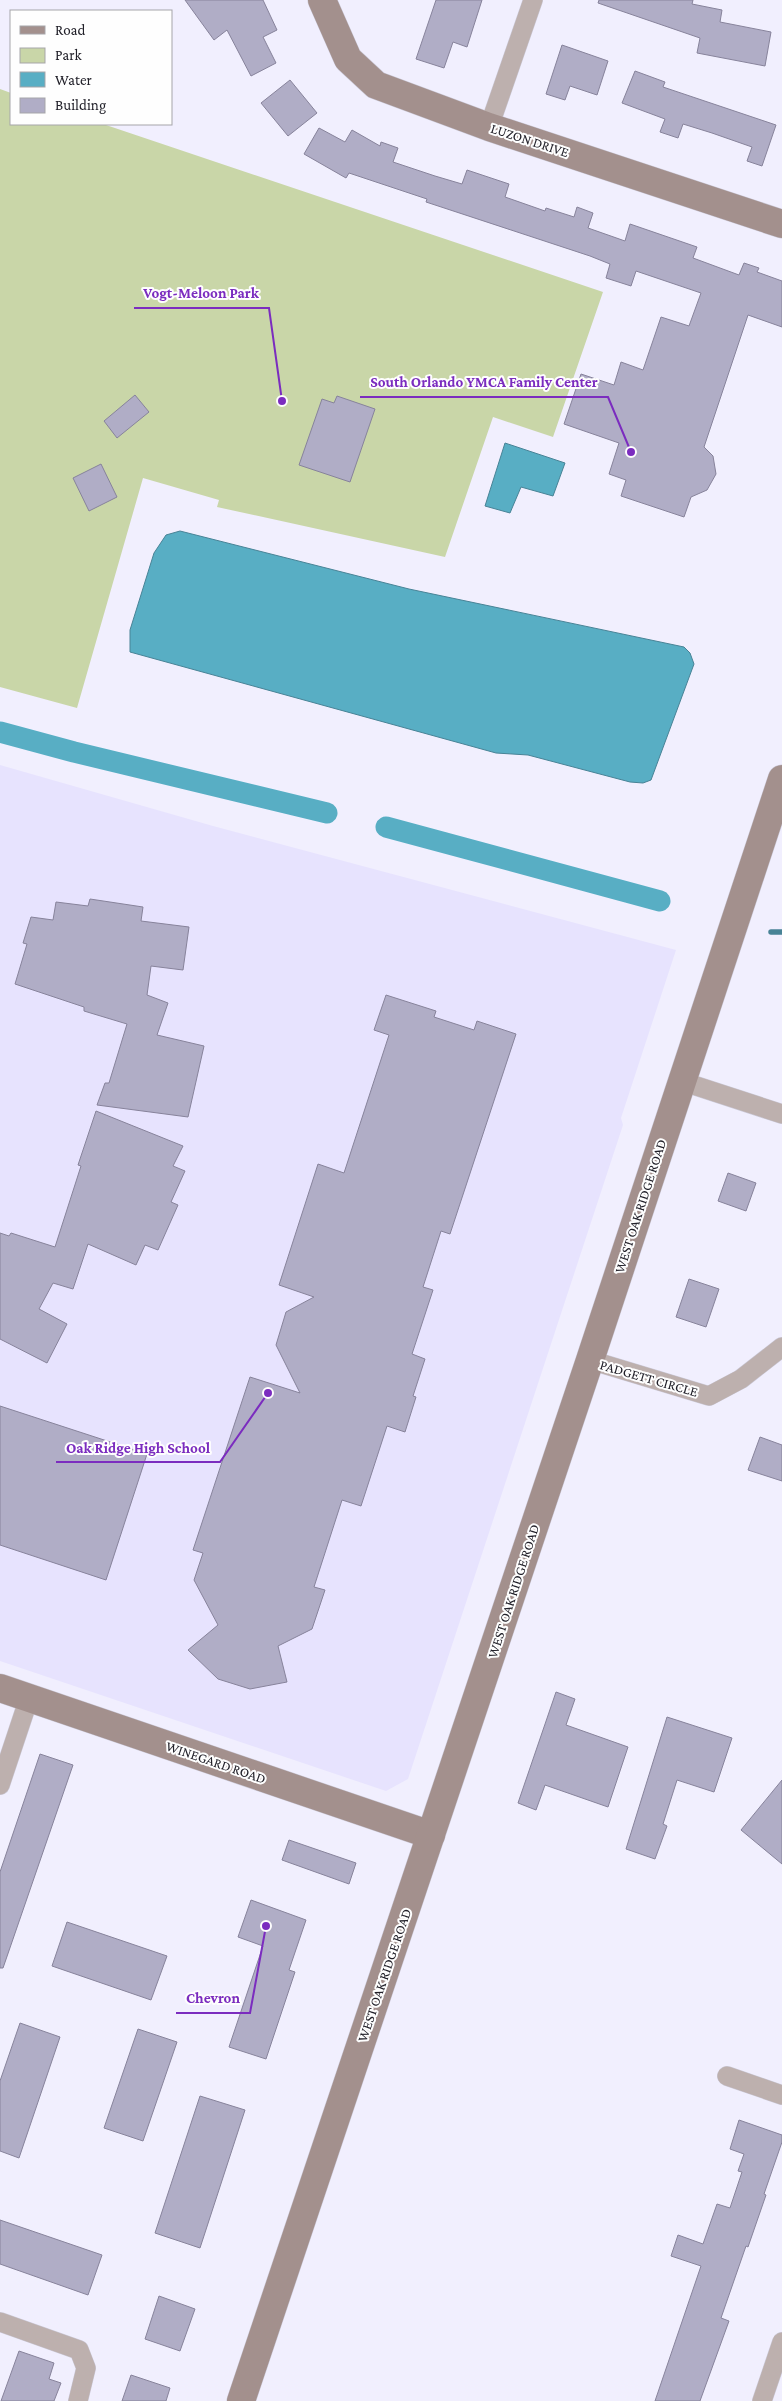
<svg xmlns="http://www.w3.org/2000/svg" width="782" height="2401" font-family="'Crimson Pro',serif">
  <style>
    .built { fill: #e7e3fe }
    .green { fill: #c9d6a8 }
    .water { fill: #58aec4; stroke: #488396 }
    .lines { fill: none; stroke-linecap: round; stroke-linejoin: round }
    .stream { stroke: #488396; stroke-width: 5.5 }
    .canal { stroke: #58aec4; stroke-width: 21 }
    .building { fill: #b0adc6; stroke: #87839b }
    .street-casing { stroke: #cccad8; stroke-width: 20 }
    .secondary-casing { stroke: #cccad8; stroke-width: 29 }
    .street { stroke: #bdb0ae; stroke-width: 19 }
    .secondary { stroke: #a3908d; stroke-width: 28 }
    .labels { text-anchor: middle; stroke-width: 4; stroke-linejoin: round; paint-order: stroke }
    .street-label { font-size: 14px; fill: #212029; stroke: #fefefe }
    .leader { fill: none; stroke: #7b2cbf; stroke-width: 2 }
    .callout-dot { fill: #7b2cbf; stroke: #fefefe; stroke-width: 2 }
    .callout-label { font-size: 15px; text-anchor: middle; font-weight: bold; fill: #7b2cbf; stroke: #fefefe; stroke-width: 4; stroke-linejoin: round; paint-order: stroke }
  </style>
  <rect width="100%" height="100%" fill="#f1effe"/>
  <polygon class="built" points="0,765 213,826 676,950 621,1118 623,1125 408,1779 386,1791 0,1661"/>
  <polygon class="green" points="0,89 11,93 11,124 103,124 603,292 553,437 493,417 445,557 217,507 219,500 143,478 77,708 0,687"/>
  <g class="water">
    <polygon points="505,443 565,463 553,496 521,487 510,513 485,506"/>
    <polygon points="180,531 409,589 684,647 690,653 694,664 651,780 643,783 630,782 528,755 496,753 130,652 130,630 154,553 166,535"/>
  </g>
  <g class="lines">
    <polyline class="stream" points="771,932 782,932"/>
    <g class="canal">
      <polyline points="0,732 74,752 327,813"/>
      <polyline points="386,827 660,901"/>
    </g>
  </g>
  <g class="building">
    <polygon points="185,0 263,0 277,30 263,37 276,63 251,76 227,30 214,40"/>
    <polygon points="436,0 482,0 467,47 453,42 444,68 416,59"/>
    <polygon points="599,0 693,0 692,4 722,10 720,22 771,32 765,66 697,53 700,38 598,3"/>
    <polygon points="562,45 608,61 597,95 570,86 565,100 546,94"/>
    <polygon points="635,71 665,82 663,87 776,125 762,166 747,161 752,147 712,133 683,124 678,138 660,132 665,119 622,103"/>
    <polygon points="290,80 317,113 288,136 261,103"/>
    <polygon points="319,128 345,142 352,130 380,146 381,142 398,148 393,162 435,176 462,184 467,170 509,184 505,197 545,211 546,208 574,217 577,207 593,213 588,228 625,241 630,224 697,247 693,258 739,275 744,263 759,268 757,272 782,281 782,327 748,315 704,447 713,456 716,474 707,490 691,497 684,517 621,496 626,480 609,474 619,443 564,424 581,374 614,385 621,362 643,370 661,317 689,326 701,293 636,271 631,286 606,278 610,264 590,256 426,202 427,199 349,173 346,178 304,154"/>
    <polygon points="135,395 149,412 117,438 104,421"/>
    <polygon points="337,396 375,409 350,482 299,465 322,399 334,403"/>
    <polygon points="101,464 117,497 89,511 73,478"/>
    <polygon points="90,899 143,907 141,921 189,927 183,970 151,966 147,995 168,1003 157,1035 204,1046 188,1117 97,1105 105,1083 109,1083 127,1024 84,1011 84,1007 15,984 27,944 23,943 31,917 53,920 56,902 88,906"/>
    <polygon points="386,995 436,1011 434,1017 474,1030 477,1021 516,1034 450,1234 441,1231 423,1287 433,1290 412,1354 425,1359 413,1396 416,1397 405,1432 387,1426 361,1506 342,1500 314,1587 325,1590 312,1629 278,1646 287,1682 250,1689 218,1679 188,1650 218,1625 194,1580 203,1553 193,1550 250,1377 300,1393 276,1345 286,1312 314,1297 279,1285 318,1164 344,1173 389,1035 374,1030"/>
    <polygon points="96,1111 183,1146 173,1166 185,1171 171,1202 178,1205 158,1250 145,1245 136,1265 88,1244 73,1289 53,1283 39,1309 67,1324 47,1363 0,1339 0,1233 9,1236 11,1233 55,1247 81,1166 78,1165"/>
    <polygon points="728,1173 756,1183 746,1211 718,1201"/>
    <polygon points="689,1279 719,1289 706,1327 676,1317"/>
    <polygon points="0,1406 147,1454 106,1580 0,1545"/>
    <polygon points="760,1437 782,1445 782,1481 748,1470"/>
    <polygon points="556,1692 575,1699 566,1725 628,1747 608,1807 545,1785 536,1810 518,1803"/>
    <polygon points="667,1717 732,1738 714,1792 677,1780 663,1824 667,1826 655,1859 626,1849"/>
    <polygon points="40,1754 73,1765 3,1968 0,1968 0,1872"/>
    <polygon points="782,1780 782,1864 741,1830"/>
    <polygon points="289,1840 356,1863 349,1884 282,1860"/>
    <polygon points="251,1900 306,1920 289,1970 295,1972 266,2059 229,2047 263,1946 238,1937"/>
    <polygon points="67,1922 167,1956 151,2000 52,1966"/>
    <polygon points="20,2023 60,2037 19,2158 0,2151 0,2081"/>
    <polygon points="138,2029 177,2042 143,2141 104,2128"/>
    <polygon points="200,2096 245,2110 200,2248 155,2233"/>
    <polygon points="739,2120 782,2135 782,2142 764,2194 766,2195 748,2247 746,2246 721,2318 729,2321 700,2401 655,2401 701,2266 671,2256 678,2235 703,2244 717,2204 730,2208 742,2172 738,2171 744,2154 730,2149"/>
    <polygon points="0,2220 102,2255 88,2295 0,2264"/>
    <polygon points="159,2296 195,2309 180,2351 145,2339"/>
    <polygon points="19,2351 54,2363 49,2379 61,2383 54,2401 1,2401"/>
    <polygon points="131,2375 170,2388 166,2401 122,2401"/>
  </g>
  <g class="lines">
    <defs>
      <g id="street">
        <polyline points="489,127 533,0"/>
        <polyline points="681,1081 782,1114"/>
        <polyline points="590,1360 709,1396 741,1379 782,1347"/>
        <polyline points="0,1785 29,1698"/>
        <polyline points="727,2076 782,2095"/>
        <polyline points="0,2322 79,2350 86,2368 78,2401"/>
        <polyline points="762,2401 782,2342"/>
      </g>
      <g id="secondary">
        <polyline points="322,0 348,59 376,85 489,127 782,224"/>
        <polyline points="0,1688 431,1835"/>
        <polyline points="241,2401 590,1360 782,779"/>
      </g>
    </defs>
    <use href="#street" class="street-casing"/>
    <use href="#secondary" class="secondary-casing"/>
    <use href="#street" class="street"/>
    <use href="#secondary" class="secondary"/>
  </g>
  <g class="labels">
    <g class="street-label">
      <text transform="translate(530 140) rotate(18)" y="5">LUZON DRIVE</text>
      <text transform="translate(640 1206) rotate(-72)" y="5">WEST OAK RIDGE ROAD</text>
      <text transform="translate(649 1378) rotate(16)" y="5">PADGETT CIRCLE</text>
      <text transform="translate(513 1591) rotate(-72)" y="5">WEST OAK RIDGE ROAD</text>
      <text transform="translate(216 1762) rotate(19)" y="5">WINEGARD ROAD</text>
      <text transform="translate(384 1975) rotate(-71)" y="5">WEST OAK RIDGE ROAD</text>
    </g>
  </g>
  <path class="leader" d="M282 401L269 308H134M631 452L608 397H360M268 1393L220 1462H56M266 1926L250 2013H176"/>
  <g class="callout-dot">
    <circle cx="282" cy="401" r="5"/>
    <circle cx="631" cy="452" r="5"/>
    <circle cx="268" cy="1393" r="5"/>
    <circle cx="266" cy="1926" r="5"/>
  </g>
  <g class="callout-label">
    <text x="201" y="298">Vogt-Meloon Park</text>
    <text x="484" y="387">South Orlando YMCA Family Center</text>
    <text x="138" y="1453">Oak Ridge High School</text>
    <text x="213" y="2003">Chevron</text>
  </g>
  <rect x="10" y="10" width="162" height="115" fill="#fefefe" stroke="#a6a5a9"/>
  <rect x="20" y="26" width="25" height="8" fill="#a3908d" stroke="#a6a5a9"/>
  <text x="55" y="35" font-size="15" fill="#212029">Road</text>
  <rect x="20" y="48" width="25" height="15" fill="#c9d6a8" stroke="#a6a5a9"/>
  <text x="55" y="60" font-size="15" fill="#212029">Park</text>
  <rect x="20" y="72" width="25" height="15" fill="#58aec4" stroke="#a6a5a9"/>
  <text x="55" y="85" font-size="15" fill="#212029">Water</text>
  <rect x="20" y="98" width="25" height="15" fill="#b0adc6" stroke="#a6a5a9"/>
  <text x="55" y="110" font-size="15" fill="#212029">Building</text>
</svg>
